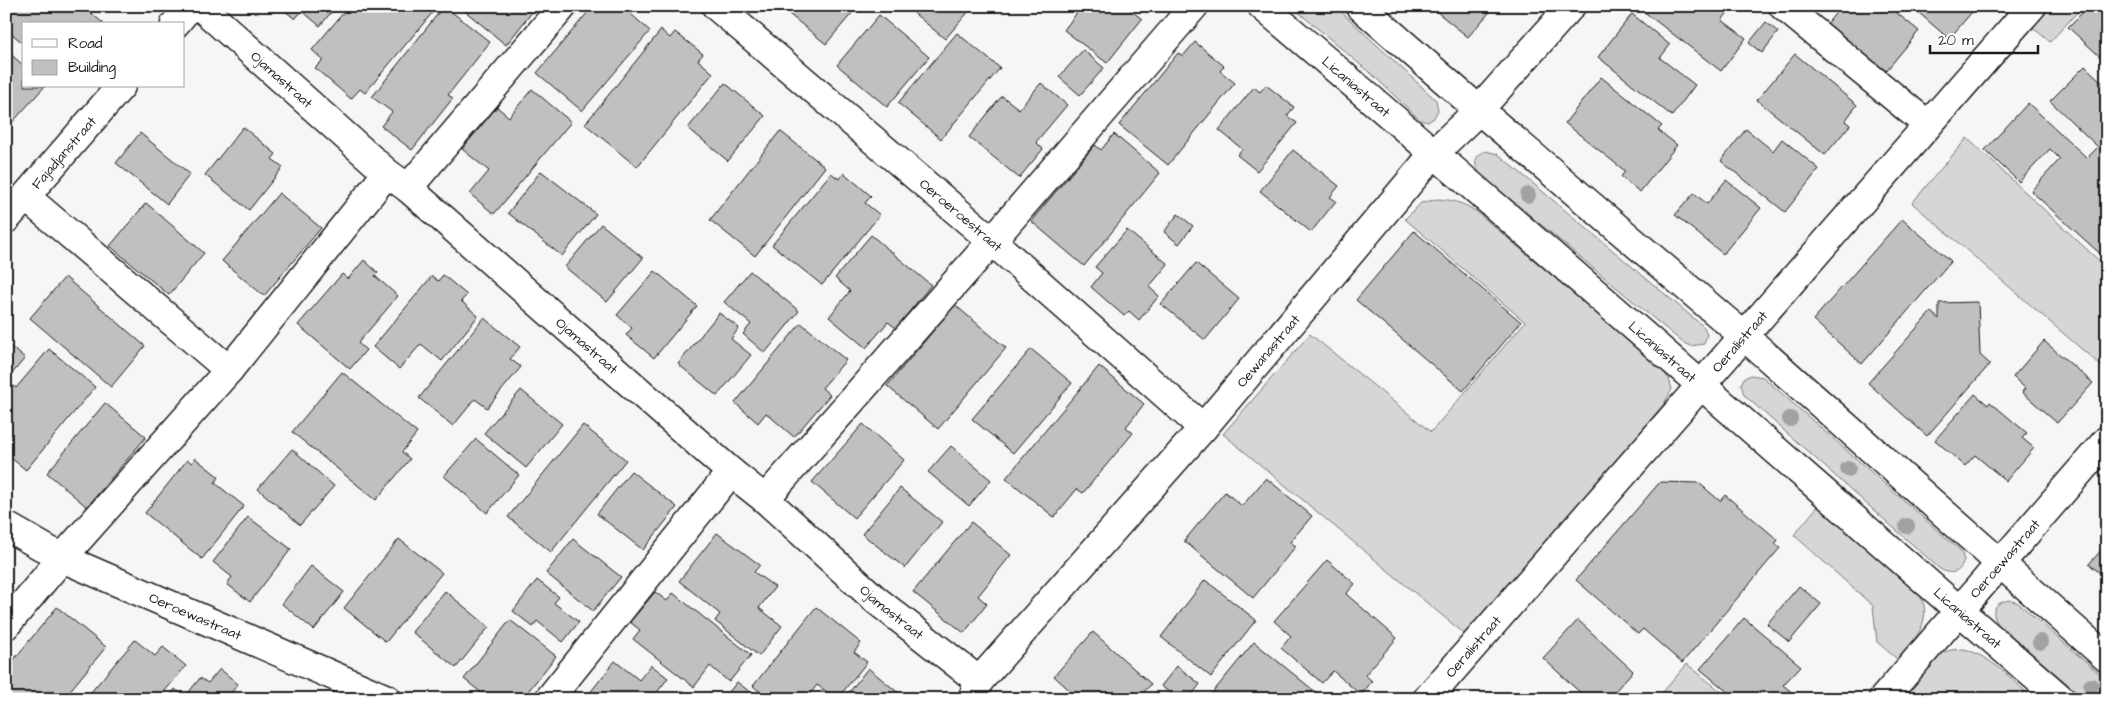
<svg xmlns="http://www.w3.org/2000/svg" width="2113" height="705" font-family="'Architects Daughter',sans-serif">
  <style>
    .grass { fill: #d6d6d6; stroke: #797979 }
    .building { fill: #c0c0c0; stroke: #1c1c1c }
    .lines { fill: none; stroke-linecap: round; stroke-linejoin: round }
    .minor-casing { stroke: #1c1c1c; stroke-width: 31 }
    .minor { stroke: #fff; stroke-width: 28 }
    .tree { fill: #a2a2a2 }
    .labels { text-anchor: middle; stroke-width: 5; stroke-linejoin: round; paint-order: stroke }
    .street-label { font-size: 14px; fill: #1c1c1c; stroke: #fff }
  </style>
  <rect width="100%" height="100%" fill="#f6f6f6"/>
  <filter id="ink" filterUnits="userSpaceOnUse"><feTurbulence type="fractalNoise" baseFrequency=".02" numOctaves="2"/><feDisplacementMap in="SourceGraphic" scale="10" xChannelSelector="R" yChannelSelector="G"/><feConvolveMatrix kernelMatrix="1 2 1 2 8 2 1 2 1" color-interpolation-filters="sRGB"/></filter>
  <g filter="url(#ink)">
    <g class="grass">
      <polygon points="1291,6 1335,6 1436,100 1438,110 1434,118 1428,122 1420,120 1376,78"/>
      <polygon points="2048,6 2083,6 2050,42 2031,26"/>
      <polygon points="1967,138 2107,268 2107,371 1912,203"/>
      <path d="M1486 151 1498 154 1704 327 1707 335 1704 344 1690 346 1682 342 1479 173C1473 162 1475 155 1486 151Z"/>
      <path d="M1438 199C1454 200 1463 203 1477 212L1661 368 1669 379 1672 389 1664 404 1467 636 1223 434 1310 334 1431 432 1525 322 1405 219 1421 203Z"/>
      <path d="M1751 375 1763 377 1961 551 1964 560C1961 574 1950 575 1940 569L1744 395 1741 384 1744 378Z"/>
      <path d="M1818 506 1921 597C1933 621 1913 643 1897 659L1877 642 1873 606 1794 535Z"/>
      <path d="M2010 600 2018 603 2107 680V699H2085L1999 625C1989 612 1994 602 2010 600Z"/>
      <path d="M1964 649C1991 656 2013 681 2034 699H1903L1940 654 1951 650Z"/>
      <polygon points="1687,664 1730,699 1657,699"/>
    </g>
    <g class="building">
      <polygon points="6,6 83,6 104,24 24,24 24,44 6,29"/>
      <polygon points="279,6 336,6 320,26 302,11 295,19"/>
      <polygon points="349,6 354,8 356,6 438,6 365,93 360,89 351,99 315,68 323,60 312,50"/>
      <polygon points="444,6 490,42 448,95 453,98 412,150 381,126 392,112 372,97"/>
      <polygon points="459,6 537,6 506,45"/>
      <polygon points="593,6 622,6 650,31 582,111 537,73"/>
      <polygon points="787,6 858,6 826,44 784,10"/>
      <polygon points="913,6 965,6 970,10 945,39 910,10"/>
      <polygon points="1082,6 1125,6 1142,19 1107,63 1064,30"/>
      <polygon points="1434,6 1493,6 1494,7 1468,37 1432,8"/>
      <polygon points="1646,6 1733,6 1722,20 1746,38 1721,71 1643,11"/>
      <polygon points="1841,6 1888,6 1919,31 1886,71 1827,24"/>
      <polygon points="1911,6 1977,6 1949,39"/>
      <polygon points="2089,6 2107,6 2107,63 2068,27"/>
      <polygon points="1632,14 1670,45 1660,58 1695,85 1672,116 1598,57"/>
      <polygon points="879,15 929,57 887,107 837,65"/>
      <polygon points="1766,22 1778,32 1762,53 1749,43"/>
      <polygon points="661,30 670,38 675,32 703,54 698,60 713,73 637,167 585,124"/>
      <polygon points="957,33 1000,68 941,139 898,103"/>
      <polygon points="1195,42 1224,66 1220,71 1235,83 1168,165 1119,125 1178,53 1183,56"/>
      <polygon points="6,50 24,66 24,86 45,86 10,125 6,122"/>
      <polygon points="1083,50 1104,68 1080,95 1059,77"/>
      <polygon points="1795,54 1857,105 1845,121 1850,125 1825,155 1757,100"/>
      <polygon points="2085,66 2107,87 2107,260 2031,191 2060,159 2050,149 2019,182 1985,150 2028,103 2087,158 2098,147 2050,101"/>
      <polygon points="1601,77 1662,126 1658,130 1677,145 1640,192 1621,177 1625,171 1565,123"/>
      <polygon points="725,83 765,116 728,161 688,128"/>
      <polygon points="1041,83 1067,105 1036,142 1043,149 1019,178 969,137 1002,96 1019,109"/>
      <polygon points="1266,85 1294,107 1287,116 1297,123 1257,171 1237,155 1242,149 1219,130 1254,87 1260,92"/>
      <polygon points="532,89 571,122 494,214 470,194 489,171 462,149 497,107 509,117"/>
      <polygon points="243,127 276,154 272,159 283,167 249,210 205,175"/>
      <polygon points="1746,129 1773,151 1782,139 1819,169 1785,212 1721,161"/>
      <polygon points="780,131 825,167 755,256 710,220"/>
      <polygon points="140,133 190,174 167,204 116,163"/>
      <polygon points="1114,134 1160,173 1084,266 1031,221 1095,145 1101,150"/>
      <polygon points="1293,150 1339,186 1330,197 1336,201 1311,232 1260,191"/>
      <polygon points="541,171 596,214 562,256 508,213"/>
      <polygon points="831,173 839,179 844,173 871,196 865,203 880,215 822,285 772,245"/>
      <polygon points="1726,180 1761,208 1723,254 1675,215 1694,193 1707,204"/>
      <polygon points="279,193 321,228 264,296 222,261"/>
      <polygon points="146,203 204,253 169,295 110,246"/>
      <polygon points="1178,214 1193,226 1179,244 1164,232"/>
      <polygon points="1902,219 1951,261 1862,364 1813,320"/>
      <polygon points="601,224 643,258 607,302 565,267"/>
      <polygon points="1127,230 1168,264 1149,287 1159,296 1139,320 1129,311 1124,316 1091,287 1102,273 1095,267"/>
      <polygon points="1414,231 1521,322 1463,391 1356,300"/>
      <polygon points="871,235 931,285 896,328 888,322 866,348 829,317 850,291 835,278"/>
      <polygon points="364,260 378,273 375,276 398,296 358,343 366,350 350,369 298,325 342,274 348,279"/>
      <polygon points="1196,263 1239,299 1205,340 1161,304"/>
      <polygon points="655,271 697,306 654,358 626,335 632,328 617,315"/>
      <polygon points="750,271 799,311 765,353 743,334 751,324 724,302"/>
      <polygon points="443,275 467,295 461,301 478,316 442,361 421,344 399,369 373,347 432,276 438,281"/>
      <polygon points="65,277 145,346 111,387 30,318"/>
      <polygon points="1978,302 1980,355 1990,364 1927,436 1868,383 1931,312 1939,319 1939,303"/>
      <polygon points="955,305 1006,348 938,429 887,386"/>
      <polygon points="719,313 739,328 731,339 751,355 717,396 678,364"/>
      <polygon points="484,318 520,347 510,359 521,367 487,408 475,399 453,426 419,398"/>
      <polygon points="801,323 846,360 822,388 830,395 794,437 766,413 758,423 735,403"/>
      <polygon points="2044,341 2093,383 2057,423 2022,392 2025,388 2013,377"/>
      <polygon points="6,343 25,358 6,381"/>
      <polygon points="49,349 95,387 26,470 6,454 6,388 10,383 16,388"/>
      <polygon points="1031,349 1072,383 1013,453 972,419"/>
      <polygon points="1099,366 1144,404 1126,427 1133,433 1083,493 1077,489 1054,517 1006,478"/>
      <polygon points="342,372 417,433 402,452 410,459 376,500 292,432"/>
      <polygon points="521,390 562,424 526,468 484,433"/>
      <polygon points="1975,394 1988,405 1990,402 2027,433 2022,438 2034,448 2006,481 1975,455 1965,466 1935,440"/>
      <polygon points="105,403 146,437 87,507 47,473"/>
      <polygon points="863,424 904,460 854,518 812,482"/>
      <polygon points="583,425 626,460 551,552 508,517"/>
      <polygon points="476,439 519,475 487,513 444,476"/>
      <polygon points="951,446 991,480 969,506 928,472"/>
      <polygon points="292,449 334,486 300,525 258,489"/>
      <polygon points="195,458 219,477 215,483 244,506 202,559 145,513 187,460 192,463"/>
      <polygon points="631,471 677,507 643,550 597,514"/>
      <polygon points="1266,478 1312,516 1290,542 1296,546 1253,598 1184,541 1225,492 1242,506"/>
      <polygon points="1660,482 1699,483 1720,501 1725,495 1778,540 1775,544 1780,548 1682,663 1643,629 1638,634 1576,580"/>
      <polygon points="900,488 942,522 905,568 862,534"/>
      <polygon points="248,517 291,549 250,602 227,584 232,577 213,562"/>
      <polygon points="971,522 1011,555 978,596 987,604 964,633 913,592"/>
      <polygon points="717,533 760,565 754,572 775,587 759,608 782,626 759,656 715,621 720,614 679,581"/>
      <polygon points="399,539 442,573 386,642 344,608"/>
      <polygon points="573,539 621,577 593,611 546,573"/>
      <polygon points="2107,544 2107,579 2089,564"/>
      <polygon points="1327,560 1355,584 1346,594 1397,638 1365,675 1372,681 1361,695 1333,671 1322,683 1281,648 1291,636 1274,621"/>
      <polygon points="311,566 344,592 314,630 282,604"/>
      <polygon points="537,580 559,597 554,603 579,622 563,642 537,621 533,627 513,611"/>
      <polygon points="1205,580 1256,620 1211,677 1161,637"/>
      <polygon points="1799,586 1821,604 1789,642 1767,624"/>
      <polygon points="445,591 489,627 456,668 412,632"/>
      <polygon points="655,592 667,601 673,593 751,655 729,682 710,666 694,687 633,639 640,630 630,622"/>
      <polygon points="57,607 106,647 63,699 6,699 6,669"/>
      <polygon points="816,607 861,643 854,652 867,662 837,699 817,685 806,699 769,699 753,686"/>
      <polygon points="1744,618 1801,666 1783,685 1794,694 1790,699 1736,699 1700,669"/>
      <polygon points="510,620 556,656 522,699 489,699 464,679"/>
      <polygon points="1578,620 1633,671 1608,699 1587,699 1543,658"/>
      <polygon points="1093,632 1151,684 1138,699 1079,699 1054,676"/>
      <polygon points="135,640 155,656 163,647 186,666 158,699 85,699"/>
      <polygon points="1254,642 1323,698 1211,699 1209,697"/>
      <polygon points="615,661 639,680 651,665 668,678 652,699 585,699"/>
      <polygon points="1177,666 1200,684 1189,699 1178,699 1161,686"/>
      <polygon points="868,668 906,699 844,699"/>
      <polygon points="220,669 238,684 226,699 168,699 175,689 185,697 200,678 208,683"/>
      <polygon points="737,682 759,699 725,697"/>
    </g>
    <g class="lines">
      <defs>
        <g id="minor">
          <path id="s1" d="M200 6 387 173 408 188 731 472 765 499 876 600 979 681"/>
          <path id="s2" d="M716 6 992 241 1203 428"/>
          <path id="s3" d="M1262 6C1531 234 1795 468 2061 699"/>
          <polyline points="1360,6 1479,110 1744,336 2107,658"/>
          <polyline points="1783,6 1928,125"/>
          <polyline points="175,24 190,6"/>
          <polyline points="408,188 563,6"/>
          <polyline points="26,197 229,370"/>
          <path id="s4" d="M6 219 121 86"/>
          <polyline points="765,499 992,241 1194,6"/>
          <path id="s5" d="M6 526 62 558 387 699"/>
          <polyline points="6,625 62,558 229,370 387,173"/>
          <path id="s6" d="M973 697 979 681 1203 428 1435 152 1479 110 1571 6"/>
          <polyline points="549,699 731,472"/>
          <path id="s7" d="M1427 699 2032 6"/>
          <path id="s8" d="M1883 699 2107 440"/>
        </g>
      </defs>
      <use href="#minor" class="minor-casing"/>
      <use href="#minor" class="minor"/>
    </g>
    <g class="tree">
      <circle cx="1528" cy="195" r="8"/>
      <circle cx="1790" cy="419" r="8"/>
      <circle cx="1848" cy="469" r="8"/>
      <circle cx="1907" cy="526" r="8"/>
      <circle cx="2040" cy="642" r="8"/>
      <circle cx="2091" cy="686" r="8"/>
    </g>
  </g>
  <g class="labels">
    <g class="street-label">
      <text dy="5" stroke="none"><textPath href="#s1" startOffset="110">Ojamastraat</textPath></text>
      <text dy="5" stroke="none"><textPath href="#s3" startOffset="124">Licaniastraat</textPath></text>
      <text dy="5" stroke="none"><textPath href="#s4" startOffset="88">Fajadjanstraat</textPath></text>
      <text dy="5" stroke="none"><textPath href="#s2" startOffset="322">Oeroeroestraat</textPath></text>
      <text dy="5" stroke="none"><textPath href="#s7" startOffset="475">Oeralistraat</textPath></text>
      <text dy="5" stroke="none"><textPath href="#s1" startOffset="515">Ojamastraat</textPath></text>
      <text dy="5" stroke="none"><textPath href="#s6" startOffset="456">Oewanastraat</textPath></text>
      <text dy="5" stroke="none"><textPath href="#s3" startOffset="529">Licaniastraat</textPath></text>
      <text dy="5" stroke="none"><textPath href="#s8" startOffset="186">Oeroewastraat</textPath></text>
      <text dy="5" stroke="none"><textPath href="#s1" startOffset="920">Ojamastraat</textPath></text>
      <text dy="5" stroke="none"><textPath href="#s5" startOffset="210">Oeroewastraat</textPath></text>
      <text dy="5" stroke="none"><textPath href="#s3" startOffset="934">Licaniastraat</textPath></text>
      <text dy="5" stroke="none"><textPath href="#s7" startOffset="70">Oeralistraat</textPath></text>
    </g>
  </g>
  <rect width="2113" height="705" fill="none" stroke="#fff" stroke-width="25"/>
  <rect x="12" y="12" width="2088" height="680" fill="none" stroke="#1c1c1c" stroke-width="2" filter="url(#ink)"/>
  <rect x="22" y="22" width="162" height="65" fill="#ffffff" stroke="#a4a4a4"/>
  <rect x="32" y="39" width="25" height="8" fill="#ffffff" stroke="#a4a4a4"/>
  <text x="68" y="48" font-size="15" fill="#1c1c1c">Road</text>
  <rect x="32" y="60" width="25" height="15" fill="#c0c0c0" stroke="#a4a4a4"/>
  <text x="68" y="72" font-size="15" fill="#1c1c1c">Building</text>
  <path d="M1930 45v8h108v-8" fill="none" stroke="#1c1c1c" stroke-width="2.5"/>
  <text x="1938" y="45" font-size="15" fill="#1c1c1c" stroke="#ffffff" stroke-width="4" paint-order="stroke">20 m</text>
</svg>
